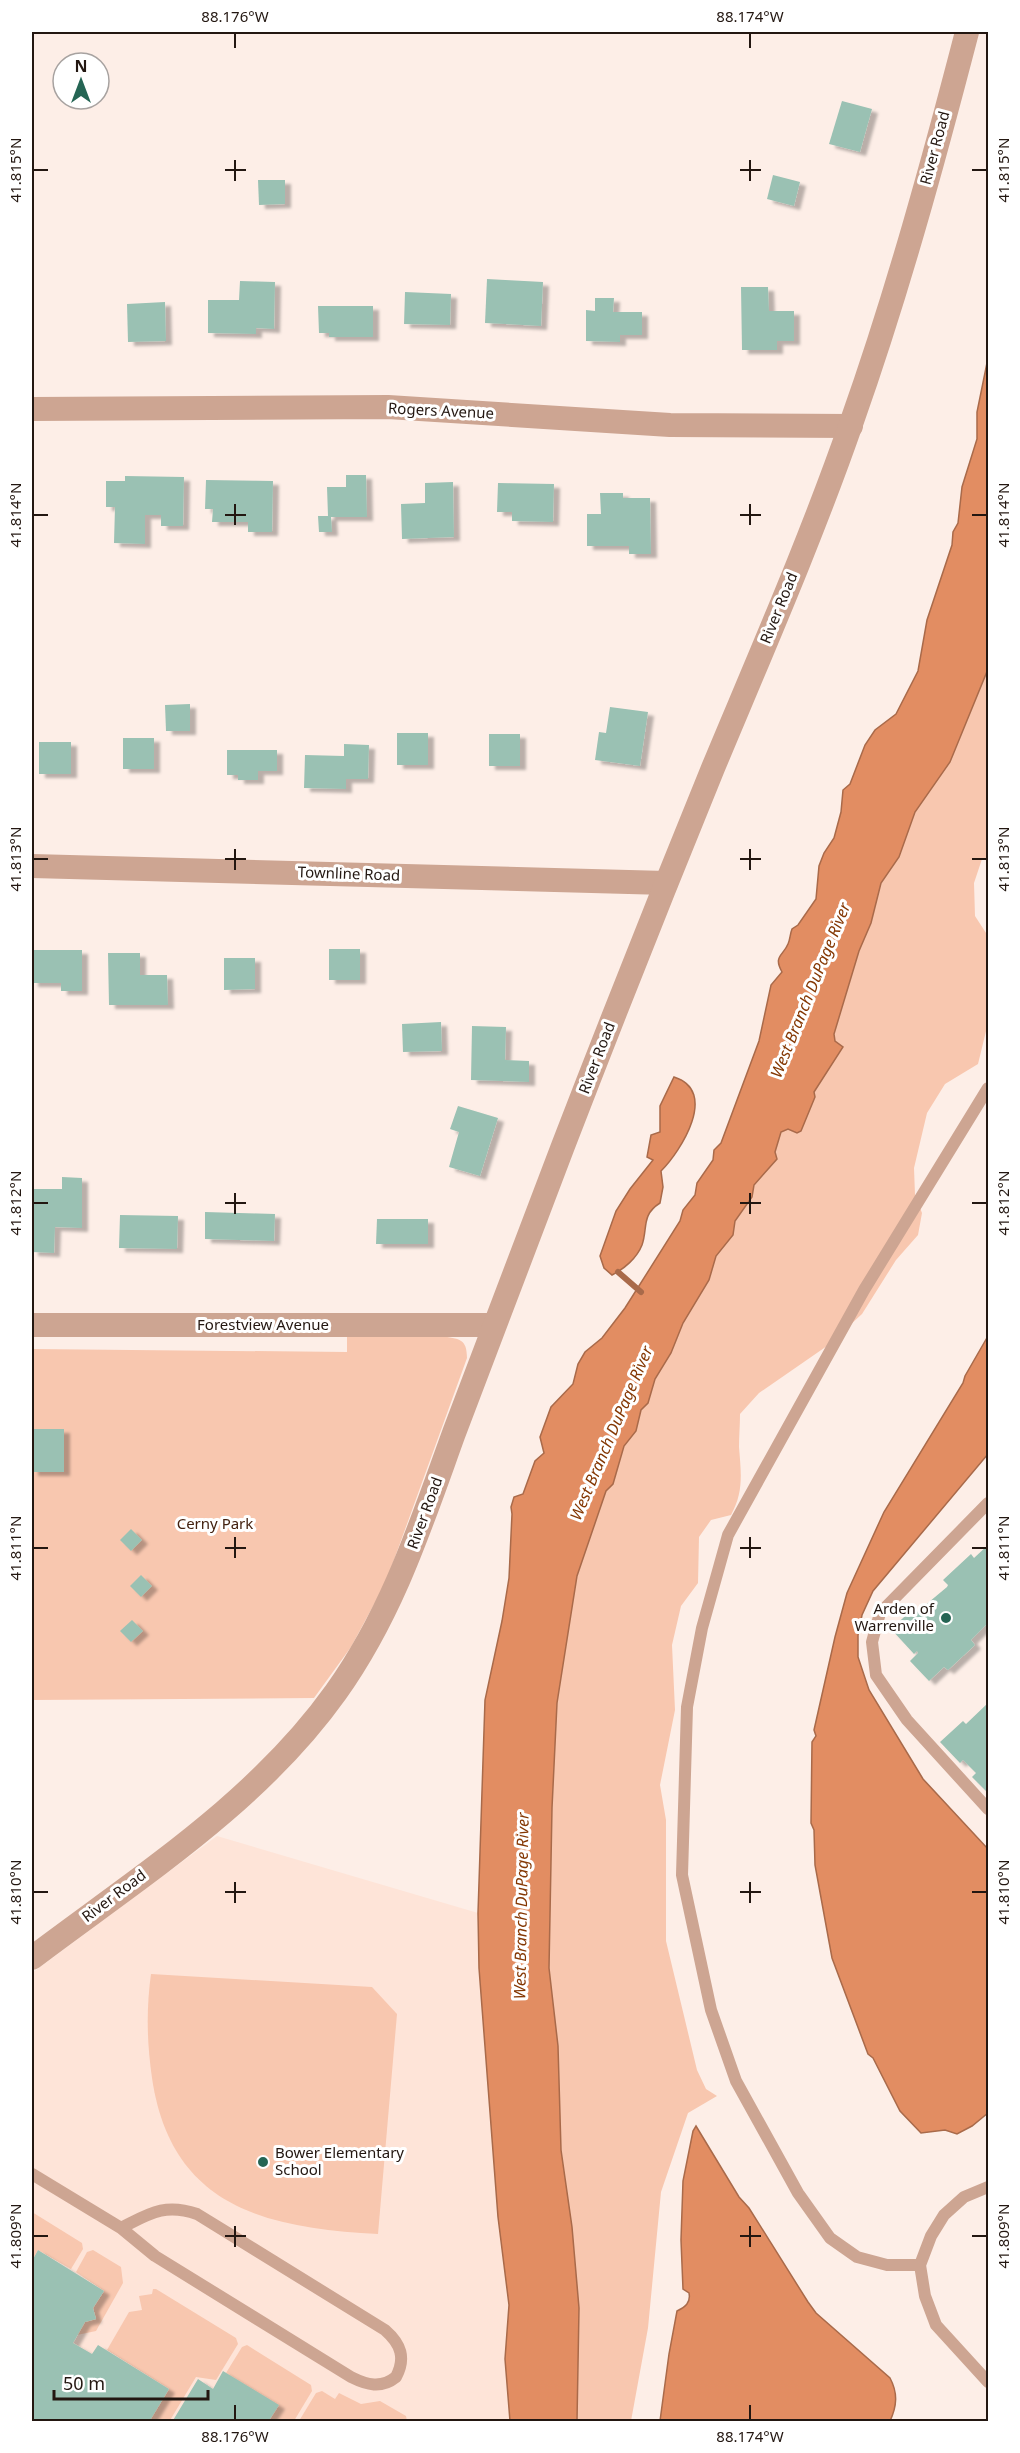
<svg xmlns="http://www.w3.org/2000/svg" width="1020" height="2453" font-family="'Noto Sans',sans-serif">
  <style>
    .built { fill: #fee4d8 }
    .green { fill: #f8c7af }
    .water { fill: #e28d62; stroke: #a96a4a; stroke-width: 1.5 }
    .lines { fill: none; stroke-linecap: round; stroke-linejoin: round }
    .stream { stroke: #a96a4a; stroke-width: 6 }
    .building { fill: #9ac1b3; filter: url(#shadow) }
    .lane { stroke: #cda592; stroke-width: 12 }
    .street { stroke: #cda592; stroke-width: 24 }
    .ticks { fill: none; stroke: #231711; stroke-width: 2 }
    .poi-dot { fill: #256554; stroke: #fff; stroke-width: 2 }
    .labels { text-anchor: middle; stroke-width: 6; stroke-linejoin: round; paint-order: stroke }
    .street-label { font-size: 15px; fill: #231711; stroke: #fff }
    .park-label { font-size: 15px; fill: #43210f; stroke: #fff }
    .poi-label { font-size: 15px; fill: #231711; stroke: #fff; text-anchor: end }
    .water-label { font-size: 16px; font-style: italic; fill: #843703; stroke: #fff }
    .neatline { fill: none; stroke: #231711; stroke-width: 2 }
    .ticks-label { font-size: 15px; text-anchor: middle; fill: #231711 }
  </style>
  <defs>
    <filter id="shadow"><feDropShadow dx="6" dy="4" stdDeviation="1.5" flood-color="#0004"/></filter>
  </defs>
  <rect width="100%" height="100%" fill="#fdeee7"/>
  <polygon class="built" points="217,1836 478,1913 479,1968 498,2217 509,2305 505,2359 510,2421 32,2421 32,1973"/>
  <g class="green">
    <path d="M988 669V857L982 859 974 883 975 916 988 936V1023L978 1064 945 1084 927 1113 914 1168 915 1195 922 1213 918 1235 896 1260 862 1314 827 1346 759 1393 740 1414C740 1425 739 1436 739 1447 741 1472 744 1492 731 1515L711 1520 699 1537 698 1583 681 1606 672 1645 675 1710 660 1785 666 1820V1941L697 2070 706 2089 717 2096 688 2113 661 2192 648 2328 631 2421 577 2422 579 2308 561 2150 558 2046 549 1968 552 1808 557 1703 577 1576 606 1491 613 1484 624 1446 636 1431 641 1410 648 1403 655 1379 671 1353 683 1323 709 1280 716 1256 733 1235 735 1221 752 1197 754 1185 777 1159 775 1152 781 1132 788 1129 794 1132 814 1092 842 1046 835 1041 834 1034 859 951 871 923 881 883 899 857 915 812 950 762Z"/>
    <path d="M347 1336H441C459 1339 467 1338 467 1358L386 1582 351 1647 314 1698 32 1700V1349L347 1352Z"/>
    <path d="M151 1974 372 1987 397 2014 378 2234C265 2228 171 2207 152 2078 147 2043 146 2010 151 1974Z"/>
    <polygon points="32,2212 82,2243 83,2249 71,2269 38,2250 32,2261"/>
    <polygon points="93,2250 121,2267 123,2283 96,2331 77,2335 85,2322 96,2319 93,2308 104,2291 76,2272 87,2252"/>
    <polygon points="153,2289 156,2289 236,2338 238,2344 216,2380 196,2377 169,2422 149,2421 169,2389 107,2350 129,2312 142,2310 139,2296 152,2294"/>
    <polygon points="247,2345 311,2385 312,2391 294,2421 274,2421 270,2419 278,2405 226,2373 242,2347"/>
    <polygon points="322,2391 335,2399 339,2393 361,2404 380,2401 406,2416 407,2421 299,2421 316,2393"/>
  </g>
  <g class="water">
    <path d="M988 358V669L950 762 915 812 899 857 881 883 871 923 859 951 834 1034 835 1041 843 1047 814 1092 815 1097 801 1131 797 1133 788 1129 781 1132 775 1152 777 1159 754 1185 752 1197 735 1221 733 1235 716 1256 709 1280 683 1323 671 1353 655 1379 648 1403 641 1410 636 1431 624 1446 613 1484 606 1491 577 1576 557 1703 552 1808 549 1968 558 2046 561 2150 572 2227 579 2308 577 2421H510L505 2359 509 2305 498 2217 479 1968 478 1913 485 1700 502 1621 509 1578 512 1514 511 1507 514 1497 523 1494 535 1461 544 1453 540 1437 551 1407 573 1384 578 1364 585 1352 602 1338 625 1308 680 1221 683 1210 695 1195 697 1183 713 1160 714 1150 721 1143 759 1041 771 985 782 972C773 956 783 956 788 944 790 940 790 934 792 929L798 925 816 899 819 866 824 853 834 838 841 812 843 790 850 784 865 745 875 730 896 714 918 671 927 620 952 545 953 532 958 523 962 487 977 439V412Z"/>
    <path d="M674 1077C719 1091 681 1151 661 1171L663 1187 660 1203C641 1215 648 1228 642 1245 637 1258 624 1269 612 1275L604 1268 600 1256 616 1211 630 1189 653 1160 647 1157 651 1135 660 1132V1106Z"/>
    <polygon points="988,1336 988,1454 873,1591 862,1615 858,1635 858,1657 869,1690 923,1779 988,1849 988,2113 972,2126 957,2134 945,2130 921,2133 900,2111 873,2058 868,2054 832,1958 815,1865 814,1830 811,1823 812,1742 816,1736 814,1730 835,1637 847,1593 884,1512 963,1383 965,1376"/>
    <path d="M696 2126 739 2197 749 2208 808 2302 816 2313 890 2378C898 2393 897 2406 890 2421H660L669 2354 677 2311C685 2307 691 2303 689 2293L683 2289 681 2240 683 2181 693 2131Z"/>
  </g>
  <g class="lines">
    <polyline class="stream" points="618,1272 641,1292"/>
  </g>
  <g class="building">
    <polygon points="842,101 872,109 860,152 829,144"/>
    <polygon points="773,175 800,182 794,206 767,199"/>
    <polygon points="258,180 285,180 285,204 259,205"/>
    <polygon points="487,279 543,282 541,326 485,323"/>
    <polygon points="240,281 275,282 274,329 256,328 256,334 208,333 208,300 239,300"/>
    <polygon points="741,287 768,287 769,311 794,311 794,341 777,341 777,350 742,350"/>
    <polygon points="405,292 451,294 450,325 404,324"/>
    <polygon points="595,298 614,298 613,312 642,312 642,335 620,335 620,342 586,341 586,310 595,311"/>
    <polygon points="165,302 166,341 128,342 127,304"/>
    <polygon points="318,306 373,306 373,337 329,337 329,333 319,333"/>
    <polygon points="346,475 366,475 367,517 331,517 332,532 319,532 318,516 328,516 327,487 346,487"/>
    <polygon points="125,476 184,477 183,526 161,526 161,515 145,515 145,544 114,543 115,507 106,507 106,481 125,481"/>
    <polygon points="206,480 273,481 272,532 248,532 248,522 212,522 213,509 205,509"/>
    <polygon points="453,482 454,537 402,539 401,504 425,503 425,483"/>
    <polygon points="498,483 554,484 553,522 512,521 512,512 497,512"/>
    <polygon points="600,493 623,493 623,498 650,498 651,554 629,554 629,546 587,546 587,514 601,514"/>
    <polygon points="190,704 190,731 166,731 165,705"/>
    <polygon points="610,707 648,712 640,766 595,760 599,732 606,733"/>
    <rect x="397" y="733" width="31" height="32"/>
    <rect x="489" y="734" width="31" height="32"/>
    <rect x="123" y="738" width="31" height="31"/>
    <rect x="39" y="742" width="32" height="32"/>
    <polygon points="344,744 369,745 368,779 346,779 346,789 304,788 305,755 344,756"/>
    <polygon points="227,750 277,750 277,771 258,771 258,780 238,780 238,775 227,775"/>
    <rect x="329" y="949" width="31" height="31"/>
    <polygon points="32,950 82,950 82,991 61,991 61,983 32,983"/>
    <polygon points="108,953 140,953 140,975 167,975 168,1005 109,1005"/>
    <polygon points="224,958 255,958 255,989 224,990"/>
    <polygon points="441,1022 442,1051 403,1052 402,1024"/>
    <polygon points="472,1026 506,1027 505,1060 529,1061 529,1082 471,1080"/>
    <polygon points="458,1106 498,1118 480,1176 449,1167 459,1132 450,1129"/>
    <polygon points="62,1177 82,1178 82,1228 55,1227 54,1253 32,1252 32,1189 62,1189"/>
    <polygon points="205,1212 275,1214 274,1241 205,1239"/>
    <polygon points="120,1215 178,1216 177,1249 119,1248"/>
    <polygon points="377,1219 428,1219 428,1244 376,1244"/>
    <rect x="32" y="1429" width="32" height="43"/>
    <polygon points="131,1529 142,1540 131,1551 120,1540"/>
    <polygon points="988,1545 988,1623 971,1640 975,1645 948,1670 944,1667 929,1681 910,1661 918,1653 917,1651 914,1654 891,1629 914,1608 917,1612 947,1587 948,1585 943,1580 971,1554 974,1558"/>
    <polygon points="141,1575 152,1586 141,1597 130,1586"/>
    <polygon points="132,1620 143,1631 131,1642 120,1631"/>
    <polygon points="988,1703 988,1790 987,1792 972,1777 976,1773 963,1760 960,1763 940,1742 963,1721 966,1724"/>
    <polygon points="38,2250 104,2291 93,2308 96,2319 85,2322 73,2343 92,2354 98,2345 169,2389 149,2422 32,2422 32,2261"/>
    <polygon points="223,2371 279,2405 268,2422 172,2422 198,2379 213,2389"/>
  </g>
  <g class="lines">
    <g class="lane">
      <polyline points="988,1503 880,1613 872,1642 876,1675 907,1720 988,1809"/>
      <path d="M32 2174 121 2228 155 2256 351 2377C367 2385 381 2389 396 2377 406 2358 401 2344 385 2330L197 2214C164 2203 149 2214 121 2228"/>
      <polyline points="988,2187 964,2197 944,2215 931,2236 920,2265 925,2296 936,2325 988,2382"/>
      <polyline points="920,2265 887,2265 857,2257 830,2238 798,2193 736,2081 711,2010 682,1875 687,1707 702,1628 728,1535 864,1290 988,1088"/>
    </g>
    <g class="street">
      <polyline points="32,409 388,407 670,425 851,426"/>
      <polyline points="32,866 666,883"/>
      <polyline points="32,1325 494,1325"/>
      <path d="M32 1958C139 1877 257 1803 336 1692 393 1612 421 1524 454 1433 490 1337 526 1241 563 1146 612 1019 662 893 713 768 761 653 811 539 852 421 897 294 933 163 967 32"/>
    </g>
  </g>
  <path class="ticks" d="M235 33V48M750 33V48M235 160V181M750 160V181M33 170H48M225 170H246M740 170H761M972 170H987M235 504V525M750 504V525M33 515H48M225 515H246M740 515H761M972 515H987M235 849V870M750 849V870M33 859H48M225 859H246M740 859H761M972 859H987M235 1193V1214M750 1193V1214M33 1203H48M225 1203H246M740 1203H761M972 1203H987M235 1537V1558M750 1537V1558M33 1548H48M225 1548H246M740 1548H761M972 1548H987M235 1882V1903M750 1882V1903M33 1892H48M225 1892H246M740 1892H761M972 1892H987M235 2226V2247M750 2226V2247M33 2236H48M225 2236H246M740 2236H761M972 2236H987M235 2405V2420M750 2405V2420"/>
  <g class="poi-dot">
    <circle cx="946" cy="1618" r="6"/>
    <circle cx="263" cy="2162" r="6"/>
  </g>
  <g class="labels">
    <g class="street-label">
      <text transform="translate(935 148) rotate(-75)" y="5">River Road</text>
      <text transform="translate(441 411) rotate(3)" y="5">Rogers Avenue</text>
      <text transform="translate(779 608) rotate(-68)" y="5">River Road</text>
      <text transform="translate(349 874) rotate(2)" y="5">Townline Road</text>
      <text transform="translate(597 1058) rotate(-69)" y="5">River Road</text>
      <text x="263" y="1330">Forestview Avenue</text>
      <text transform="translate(425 1513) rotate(-70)" y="5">River Road</text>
      <text transform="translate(114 1896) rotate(-37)" y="5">River Road</text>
    </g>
    <g class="park-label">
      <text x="215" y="1529">Cerny Park</text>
    </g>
    <g class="poi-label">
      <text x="934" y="1614">Arden of<tspan x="934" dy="17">Warrenville</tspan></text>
      <text x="275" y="2158" text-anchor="start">Bower Elementary<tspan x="275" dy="17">School</tspan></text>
    </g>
    <g class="water-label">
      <text transform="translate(810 990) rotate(-68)" y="6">West Branch DuPage River</text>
      <text transform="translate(611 1433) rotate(-67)" y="6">West Branch DuPage River</text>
      <text transform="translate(521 1906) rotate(-89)" y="6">West Branch DuPage River</text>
    </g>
  </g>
  <rect width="1020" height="2453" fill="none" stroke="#ffffff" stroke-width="66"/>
  <g transform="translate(81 81)"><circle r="28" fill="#ffffff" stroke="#a7a2a0" stroke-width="1.5"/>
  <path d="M0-4.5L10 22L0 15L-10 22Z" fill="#256554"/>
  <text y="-9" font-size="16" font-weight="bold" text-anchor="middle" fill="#231711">N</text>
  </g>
  <path d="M54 2390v9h154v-9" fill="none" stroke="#231711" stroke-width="3"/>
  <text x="63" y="2390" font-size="18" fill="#231711" stroke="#ffffff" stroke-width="4.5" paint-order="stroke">50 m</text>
  <rect x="33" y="33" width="954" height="2387" class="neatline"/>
  <g class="ticks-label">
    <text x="235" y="22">88.176°W</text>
    <text x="750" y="22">88.174°W</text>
    <text transform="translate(16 170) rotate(-90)" y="5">41.815°N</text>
    <text transform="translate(1004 170) rotate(-90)" y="5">41.815°N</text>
    <text transform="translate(16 515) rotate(-90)" y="5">41.814°N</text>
    <text transform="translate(1004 515) rotate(-90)" y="5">41.814°N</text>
    <text transform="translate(16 859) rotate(-90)" y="5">41.813°N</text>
    <text transform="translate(1004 859) rotate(-90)" y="5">41.813°N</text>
    <text transform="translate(16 1203) rotate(-90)" y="5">41.812°N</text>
    <text transform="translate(1004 1203) rotate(-90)" y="5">41.812°N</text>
    <text transform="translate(16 1548) rotate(-90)" y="5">41.811°N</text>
    <text transform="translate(1004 1548) rotate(-90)" y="5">41.811°N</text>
    <text transform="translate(16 1892) rotate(-90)" y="5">41.810°N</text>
    <text transform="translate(1004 1892) rotate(-90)" y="5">41.810°N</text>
    <text transform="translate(16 2236) rotate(-90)" y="5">41.809°N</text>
    <text transform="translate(1004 2236) rotate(-90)" y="5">41.809°N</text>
    <text x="235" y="2442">88.176°W</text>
    <text x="750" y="2442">88.174°W</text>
  </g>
</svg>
